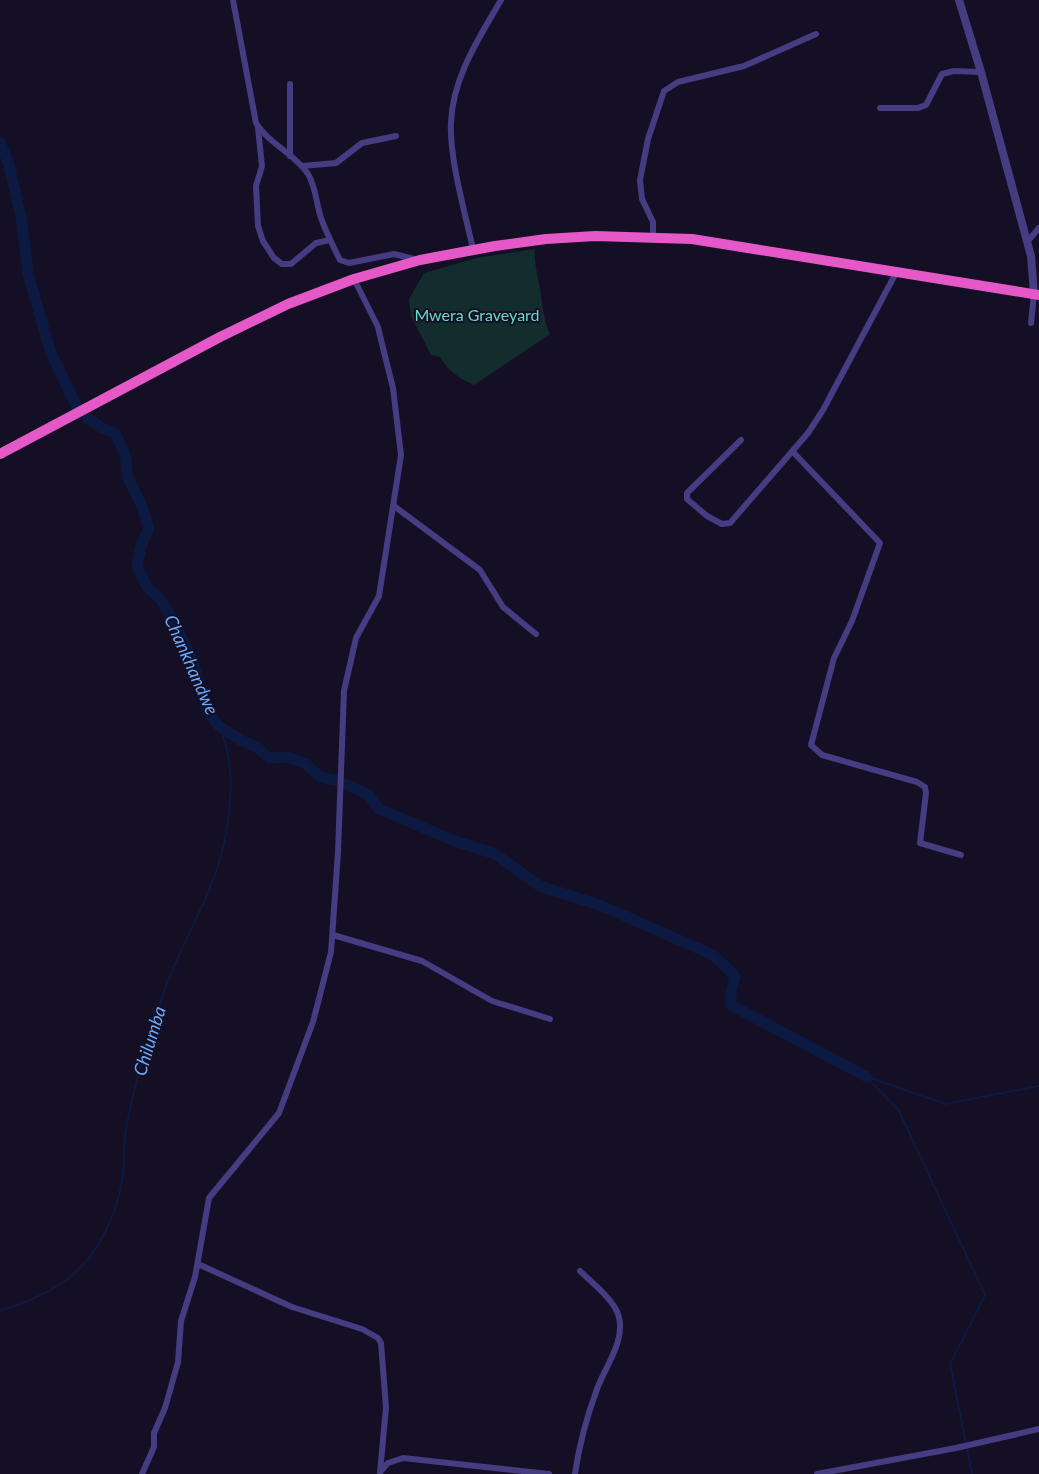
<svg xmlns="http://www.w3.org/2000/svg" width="1039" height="1474" font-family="Lato,sans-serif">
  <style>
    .green { fill: #132d2f }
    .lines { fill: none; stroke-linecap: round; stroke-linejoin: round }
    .stream { stroke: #0c1a42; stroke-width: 2 }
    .river { stroke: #0c1a42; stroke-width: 11 }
    .minor { stroke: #453c82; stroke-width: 6 }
    .tertiary { stroke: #453c82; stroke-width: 8 }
    .trunk { stroke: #e459c7; stroke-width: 10 }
    .labels { text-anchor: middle; stroke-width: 4; stroke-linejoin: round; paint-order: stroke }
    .park-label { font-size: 16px; fill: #62dcc9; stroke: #150f25 }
    .water-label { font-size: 18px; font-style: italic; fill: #66a8fa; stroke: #150f25 }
  </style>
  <rect width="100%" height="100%" fill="#150f25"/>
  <path class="green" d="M535 249C534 268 539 278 541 296 543 310 544 320 550 334L474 385C459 378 448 371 440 357L431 355 411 316 409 299 424 273 477 258Z"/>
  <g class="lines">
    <g class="stream">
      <polyline points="867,1077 899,1111 985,1295 950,1364 972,1474"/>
      <polyline points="868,1077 945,1104 1039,1086"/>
      <path d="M0 1311C37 1299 74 1283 96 1248 110 1227 120 1199 123 1174 125 1159 123 1143 126 1129 136 1078 151 1024 170 976 188 931 214 891 224 843 232 803 236 762 218 725"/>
    </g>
    <g class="river">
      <polyline points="0,142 9,165 22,222 28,274 51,353 77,407"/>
      <polyline points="85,416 102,428 115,433 125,454 128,478 140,502 149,528 141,546 137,566 147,587 161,600 174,622 192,659 207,710 218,725 240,740 257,747 269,758 288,757 306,764 320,777 335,780"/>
      <polyline points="346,784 369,795 379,809 455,841 495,854 540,886 602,906 713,955 735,976 731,992 731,1005 867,1077"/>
    </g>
    <g class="minor">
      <path d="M233 0 256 123C269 144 295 154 308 174 316 187 316 203 321 218 326 232 333 246 340 260L349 263 394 254 418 260"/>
      <polyline points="290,84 290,156"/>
      <polyline points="880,108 918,108 926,105 942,74 954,71 981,72"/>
      <polyline points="258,128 262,166 256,186 258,226 263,241 274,258 282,264 291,264 316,243 330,240"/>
      <polyline points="302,166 336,163 362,143 396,136"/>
      <polyline points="653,237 653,222 642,199 640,180 648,139 664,91 678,82 744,66 816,34"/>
      <polyline points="1027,242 1039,228"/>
      <path d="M473 249C465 213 449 157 451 122 453 77 479 38 501 0"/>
      <polyline points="1031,323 1034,294"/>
      <polyline points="741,440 687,493 687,499 707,516 722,524 730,523 808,433 823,410 897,271"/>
      <polyline points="793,452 880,543 852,621 834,658 811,745 822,755 917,782 925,787 926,793 920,843 961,855"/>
      <polyline points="394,506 480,570 503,607 536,634"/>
      <polyline points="333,935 422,961 492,1001 550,1019"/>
      <polyline points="198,1264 292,1307 362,1329 378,1338 381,1343 386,1408 380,1472"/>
      <polyline points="381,1471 388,1463 403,1458 549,1474"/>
      <polyline points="142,1474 154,1447 154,1433 165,1408 178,1362 181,1321 195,1277 209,1198 279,1113 313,1022 331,952 338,852 344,691 356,638 379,596 401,455 393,388 383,348 378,327 354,279"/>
      <path d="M575 1474C579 1446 587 1416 597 1389 605 1367 627 1339 618 1314 612 1298 592 1283 580 1271"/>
      <polyline points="817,1474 956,1448 1039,1429"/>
    </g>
    <polyline class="tertiary" points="959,0 981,72 1031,256 1034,294"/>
    <polyline class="trunk" points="0,454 220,337 288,304 354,279 420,260 495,246 546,239 595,236 692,239 1039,295"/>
  </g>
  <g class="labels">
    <g class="park-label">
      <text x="477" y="321">Mwera Graveyard</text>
    </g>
    <g class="water-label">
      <text transform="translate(191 665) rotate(66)" y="6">Chankhandwe</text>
      <text transform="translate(150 1041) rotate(-73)" y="6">Chilumba</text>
    </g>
  </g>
</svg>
